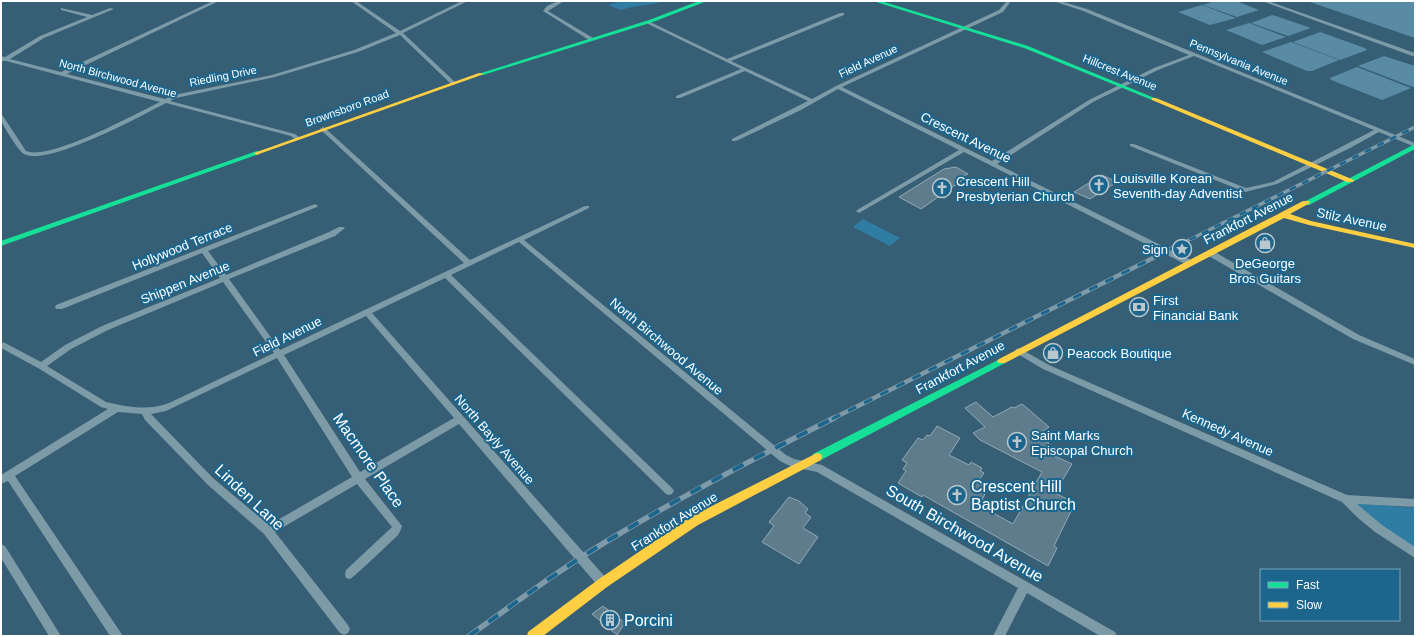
<svg xmlns="http://www.w3.org/2000/svg" width="1416" height="637" font-family="Arial,sans-serif">
  <style>
    .green { fill: #307da4 }
    .water { fill: #598ba5 }
    .building { fill: #5e7c8c; stroke: #92a9b6 }
    .lines { fill: none; stroke-linecap: round; stroke-linejoin: round }
    .street { fill: #7d9aa7; fill-rule: evenodd }
    .fast { fill: #16e098; fill-rule: evenodd }
    .slow { fill: #ffcf43; fill-rule: evenodd }
    .rail-far2-casing { stroke: #7e99a7; stroke-width: 3.5 }
    .rail-far1-casing { stroke: #7e99a7; stroke-width: 4.5 }
    .rail-casing { stroke: #7e99a7; stroke-width: 5.5 }
    .rail-far2 { stroke: #1c668e; stroke-width: 2.5; stroke-dasharray: 7; stroke-linecap: butt }
    .rail-far1 { stroke: #1c668e; stroke-width: 3; stroke-dasharray: 9; stroke-linecap: butt }
    .rail { stroke: #1c668e; stroke-width: 4; stroke-dasharray: 12; stroke-linecap: butt }
    .labels { text-anchor: middle; stroke-width: 4; stroke-linejoin: round; paint-order: stroke }
    .far-street-label { font-size: 11px; fill: #fff; stroke: #1c668e }
    .street-label { font-size: 13px; fill: #fff; stroke: #1c668e }
    .poi-label { font-size: 13px; fill: #fff; stroke: #1c668e; text-anchor: start }
    .near-street-label { font-size: 16px; fill: #fff; stroke: #1c668e }
    .near-poi-label { font-size: 16px; fill: #fff; stroke: #1c668e; text-anchor: start }
  </style>
  <rect width="100%" height="100%" fill="#365e74"/>
  <g class="green">
    <path d="M621 1H667C651 5 637 5 621 10L608 5Z"/>
    <polygon points="863,219 900,238 890,246 853,227"/>
    <polygon points="1350,503 1415,508 1415,553"/>
  </g>
  <g class="water">
    <polygon points="1215,1 1236,1 1259,10 1237,17 1203,5"/>
    <polygon points="1307,1 1415,1 1415,38"/>
    <polygon points="1202,5 1236,18 1210,25 1178,12"/>
    <polygon points="1272,15 1276,16 1311,28 1288,36 1251,23"/>
    <polygon points="1249,23 1286,37 1262,45 1226,30"/>
    <polygon points="1320,32 1365,48 1367,50 1340,60 1293,42"/>
    <polygon points="1291,42 1339,60 1312,71 1307,71 1262,52"/>
    <polygon points="1384,56 1415,66 1415,86 1413,87 1358,66"/>
    <polygon points="1357,67 1411,88 1382,100 1331,80 1330,78"/>
  </g>
  <g class="building">
    <polygon points="956,167 968,174 963,176 964,179 921,209 899,197 944,169"/>
    <polygon points="1102,175 1117,182 1090,199 1074,192"/>
    <polygon points="976,402 993,417 1012,407 1014,408 1022,404 1027,408 1049,427 1035,436 1049,443 1044,451 1072,464 1055,493 1075,503 1054,546 1057,548 1048,566 923,495 922,497 898,483 906,471 903,469 907,463 902,460 918,438 923,440 927,435 930,436 937,426 960,438 949,455 969,465 971,462 982,468 980,471 984,473 977,483 988,489 979,505 1013,524 1042,472 980,440 973,433 985,427 965,408"/>
    <polygon points="789,497 799,501 808,509 805,513 811,517 803,528 818,537 799,564 762,542 774,526 769,522"/>
    <polygon points="603,606 625,623 617,635 592,614"/>
  </g>
  <g class="lines">
    <g class="street">
      <path d="M213 1H219L67 74 165 99 174 95 272 75 354 50 396 33 351 1H356L400 31 462 1H468L403 33 456 83 451 84 400 35 358 52 275 77 176 98 170 101 295 134 299 137V139H295L291 136 166 103C141 116 47 167 24 154 18 151 5 128 1 121V115L3 116 26 151C50 161 135 114 160 102L6 61H2L1 56 5 57 40 36 87 17 61 10V8L92 15 110 8 114 9 44 38 10 59 61 72Z"/>
      <polygon points="558,1 564,1 548,11 593,38 593,40 589,40 543,11 547,6"/>
      <polygon points="1007,1 1011,1 1003,12 842,87 992,161 1089,100 1154,68 1189,55 1083,11 1053,1 1060,1 1087,9 1381,129 1415,143 1415,147 1379,132 1350,148 1277,184 1245,192 1130,146 1130,144 1134,144 1246,188 1273,182 1374,130 1194,56 1158,70 1093,102 997,164 1193,261 1194,263 1193,265 1187,265 964,152 859,213 856,211 857,210 959,150 838,89 801,110 736,141 732,141 732,139 808,101 745,71 680,98 676,98 676,96 741,69 644,22 648,21 727,59 840,13 844,13 844,15 731,61 812,99 836,86 999,10"/>
      <polygon points="1262,1 1268,1 1415,53 1415,57"/>
      <path d="M323 127 325 128 470 260 585 206H589V208L524 240 786 455 794 459 822 465 1115 632 1117 636H1100L1027 593 1005 636H993L1018 588 817 472 792 467 780 461 519 242 451 275 672 488 674 491 672 494 669 495 666 494 445 278 372 313 607 579 608 583 607 587 603 588 599 587 459 424 365 479 402 526C401 529 400 532 398 535 394 539 353 578 350 579L346 578 345 574 346 570 392 527 357 484 275 532 348 625 350 629 348 633 344 635 340 633 264 534 208 485 145 420 142 414 118 412 15 476 123 636H110L8 481 1 484V475L108 409 101 407 38 368 1 348V342L5 343 41 362 65 345 102 326 220 278 202 253 62 309H56L55 307 56 305 315 204 318 206 317 207 208 251 226 275 329 232 339 227H343L345 228 335 236 229 279 280 350 464 263 321 130 320 129ZM223 282 274 353 169 403C150 411 126 407 106 402L47 366 71 349 108 330ZM366 316 454 418 360 472 284 355ZM277 358 352 477 269 525 214 479 151 414 166 411Z"/>
      <polygon points="1207,251 1213,251 1359,335 1415,359 1415,365 1353,339 1207,255 1206,253"/>
      <polygon points="1019,348 1049,365 1347,495 1415,499 1415,507 1357,504 1382,525 1415,547 1415,558 1375,532 1358,518 1342,502 1043,369 1016,353 1015,351 1016,349"/>
      <polygon points="1,544 5,546 61,636 49,636 1,558"/>
    </g>
    <g class="fast">
      <polygon points="699,1 707,1 653,22 483,75 478,74 649,20"/>
      <polygon points="873,1 881,1 1028,46 1157,99 1152,100 1024,48"/>
      <polygon points="1415,144 1415,149 1309,205 1303,205 1302,203"/>
      <polygon points="257,151 259,152 259,154 1,246 1,241"/>
      <polygon points="1002,358 1005,359 1007,361 1005,363 821,460 817,461 813,460 812,457 813,454"/>
    </g>
    <g class="slow">
      <polygon points="479,73 484,74 259,154 257,155 254,153"/>
      <polygon points="1152,98 1156,98 1354,180 1353,182 1347,182 1152,100"/>
      <polygon points="1303,201 1309,201 1310,203 1290,214 1311,221 1415,244 1415,248 1309,225 1284,218 1005,363 999,363 997,361 999,359"/>
      <polygon points="817,453 821,454 822,457 821,460 698,525 607,587 543,636 527,636 528,632 599,579 690,517"/>
    </g>
    <defs>
      <polyline id="rail-far2" points="1177,246 1415,127"/>
      <polyline id="rail-far1" points="832,419 1179,245"/>
      <path id="rail" d="M469 636C518 601 567 564 619 534 689 492 761 455 834 418"/>
    </defs>
    <use href="#rail-far2" class="rail-far2-casing"/>
    <use href="#rail-far1" class="rail-far1-casing"/>
    <use href="#rail" class="rail-casing"/>
    <use href="#rail-far2" class="rail-far2"/>
    <use href="#rail-far1" class="rail-far1"/>
    <use href="#rail" class="rail"/>
  </g>
  <defs>
    <symbol id="church-ring" viewBox="-11 -11 22 22"><circle r="9.5" fill="#1c668e" stroke="#b9c7ce" stroke-width="1.5"/><path d="M-1.2-6h2.4v3.5h3.3v2.4h-3.3V6h-2.4V-.1h-3.3v-2.4h3.3Z" fill="#b9c7ce"/></symbol>
    <symbol id="shop-ring" viewBox="-11 -11 22 22"><circle r="9.5" fill="#1c668e" stroke="#b9c7ce" stroke-width="1.5"/><path d="M-5-2.5h2.3a2.7 3.5 0 0 1 5.4 0H5L5.5 6h-11ZM-1.5-2.5h3a1.5 2.3 0 0 0-3 0Z" fill="#b9c7ce"/></symbol>
    <symbol id="sight-ring" viewBox="-11 -11 22 22"><circle r="9.5" fill="#1c668e" stroke="#b9c7ce" stroke-width="1.5"/><path d="M0-6L1.8-2.2L6-1.7L2.9 1.2L3.7 5.4L0 3.3L-3.7 5.4L-2.9 1.2L-6-1.7L-1.8-2.2Z" fill="#b9c7ce"/></symbol>
    <symbol id="bank-ring" viewBox="-11 -11 22 22"><circle r="9.5" fill="#1c668e" stroke="#b9c7ce" stroke-width="1.5"/><path d="M-6-4H6V4H-6ZM0-2.3a2.3 2.3 0 1 0 0 4.6a2.3 2.3 0 1 0 0-4.6Z" fill="#b9c7ce"/></symbol>
    <symbol id="building-ring" viewBox="-11 -11 22 22"><circle r="9.5" fill="#1c668e" stroke="#b9c7ce" stroke-width="1.5"/><path d="M-4-6H4V6H1V3H-1V6H-4ZM-2.5-4.3h1.7v1.8h-1.7ZM.8-4.3h1.7v1.8H.8ZM-2.5-1h1.7V.8h-1.7ZM.8-1h1.7V.8H.8Z" fill="#b9c7ce"/></symbol>
  </defs>
  <g fill-rule="evenodd">
    <use href="#church-ring" x="1088" y="174" width="22" height="22"/>
    <use href="#church-ring" x="931" y="177" width="22" height="22"/>
    <use href="#shop-ring" x="1254" y="232" width="22" height="22"/>
    <use href="#sight-ring" x="1171" y="238" width="22" height="22"/>
    <use href="#bank-ring" x="1128" y="296" width="22" height="22"/>
    <use href="#shop-ring" x="1042" y="342" width="22" height="22"/>
    <use href="#church-ring" x="1006" y="431" width="22" height="22"/>
    <use href="#church-ring" x="946" y="484" width="22" height="22"/>
    <use href="#building-ring" x="599" y="609" width="22" height="22"/>
  </g>
  <g class="labels">
    <g class="far-street-label">
      <text transform="translate(868 61) rotate(-25)" y="4">Field Avenue</text>
      <text transform="translate(1239 62) rotate(22)" y="4">Pennsylvania Avenue</text>
      <text transform="translate(1120 72) rotate(22)" y="4">Hillcrest Avenue</text>
      <text transform="translate(223 76) rotate(-11)" y="4">Riedling Drive</text>
      <text transform="translate(118 78) rotate(15)" y="4">North Birchwood Avenue</text>
      <text transform="translate(347 108) rotate(-20)" y="4">Brownsboro Road</text>
    </g>
    <g class="street-label">
      <text transform="translate(966 137) rotate(26)" y="5">Crescent Avenue</text>
      <text transform="translate(1248 218) rotate(-27)" y="5">Frankfort Avenue</text>
      <text transform="translate(1352 219) rotate(12)" y="5">Stilz Avenue</text>
      <text transform="translate(182 246) rotate(-22)" y="5">Hollywood Terrace</text>
      <text transform="translate(185 282) rotate(-22)" y="5">Shippen Avenue</text>
      <text transform="translate(287 336) rotate(-26)" y="5">Field Avenue</text>
      <text transform="translate(667 346) rotate(40)" y="5">North Birchwood Avenue</text>
      <text transform="translate(960 367) rotate(-28)" y="5">Frankfort Avenue</text>
      <text transform="translate(1228 432) rotate(24)" y="5">Kennedy Avenue</text>
      <text transform="translate(495 439) rotate(49)" y="5">North Bayly Avenue</text>
      <text transform="translate(674 521) rotate(-32)" y="5">Frankfort Avenue</text>
    </g>
    <g class="poi-label">
      <text x="1113" y="183">Louisville Korean<tspan x="1113" dy="15">Seventh-day Adventist</tspan></text>
      <text x="956" y="186">Crescent Hill<tspan x="956" dy="15">Presbyterian Church</tspan></text>
      <text x="1168" y="254" text-anchor="end">Sign</text>
      <text x="1265" y="268" text-anchor="middle">DeGeorge<tspan x="1265" dy="15">Bros Guitars</tspan></text>
      <text x="1153" y="305">First<tspan x="1153" dy="15">Financial Bank</tspan></text>
      <text x="1067" y="358">Peacock Boutique</text>
      <text x="1031" y="440">Saint Marks<tspan x="1031" dy="15">Episcopal Church</tspan></text>
    </g>
    <g class="near-street-label">
      <text transform="translate(369 460) rotate(55)" y="6">Macmore Place</text>
      <text transform="translate(250 497) rotate(43)" y="6">Linden Lane</text>
      <text transform="translate(965 533) rotate(30)" y="6">South Birchwood Avenue</text>
    </g>
    <g class="near-poi-label">
      <text x="971" y="492">Crescent Hill<tspan x="971" dy="18">Baptist Church</tspan></text>
      <text x="624" y="626">Porcini</text>
    </g>
  </g>
  <rect width="1416" height="637" fill="none" stroke="#ffffff" stroke-width="4"/>
  <rect x="1260" y="569" width="140" height="52" fill="#1c668e" stroke="#77a3bb"/>
  <rect x="1268" y="582" width="20" height="6" fill="#16e098" stroke="#77a3bb"/>
  <text x="1296" y="589" font-size="12" fill="#ffffff">Fast</text>
  <rect x="1268" y="602" width="20" height="6" fill="#ffcf43" stroke="#77a3bb"/>
  <text x="1296" y="609" font-size="12" fill="#ffffff">Slow</text>
</svg>
